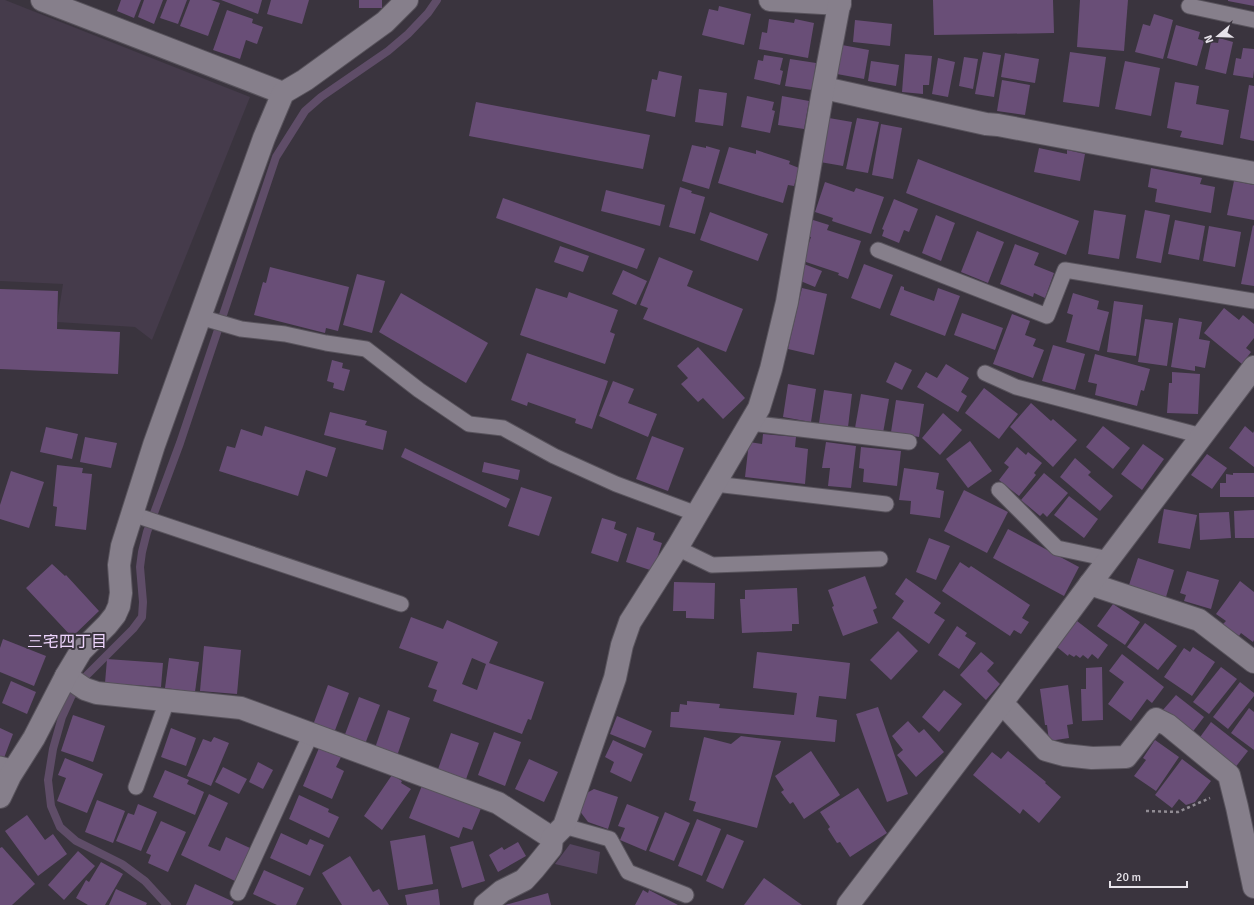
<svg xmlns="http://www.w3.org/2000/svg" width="1254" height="905" font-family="Signika,'Noto Sans JP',sans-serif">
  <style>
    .built { fill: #453b4b }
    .green { fill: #564560 }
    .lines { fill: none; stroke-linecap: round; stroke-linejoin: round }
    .stream { stroke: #5f4d68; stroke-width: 8 }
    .building { fill: #694e77; fill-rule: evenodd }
    .service-casing { stroke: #58535c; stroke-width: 17 }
    .minor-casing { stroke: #58535c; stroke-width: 24 }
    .path { stroke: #918c94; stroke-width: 2.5; stroke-dasharray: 3 3; stroke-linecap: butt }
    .service { stroke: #867f8b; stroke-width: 15 }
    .minor { stroke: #867f8b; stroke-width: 22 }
    .labels { text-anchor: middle; stroke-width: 4; stroke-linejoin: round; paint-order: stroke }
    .neighbourhood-label { font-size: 16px; fill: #efd6fe; stroke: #3a343e }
  </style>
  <rect width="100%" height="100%" fill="#3a343e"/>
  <polygon class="built" points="0,0 5,0 250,97 152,340 135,327 57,322 63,284 0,281"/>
  <polygon class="green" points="570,844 600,852 597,874 555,864"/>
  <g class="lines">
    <polyline class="stream" points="167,905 145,881 122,864 76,841 60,827 51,806 48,780 53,749 62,717 71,697 87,675 133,629 142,617 143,602 140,567 142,552 147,532 180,443 276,157 305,111 321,97 388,51 408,34 428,13 437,0"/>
  </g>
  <g class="building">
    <polygon points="121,0 141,0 134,18 117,11"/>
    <polygon points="144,0 163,0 154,24 138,17"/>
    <polygon points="167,0 187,0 178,24 160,18"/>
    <polygon points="190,0 211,0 220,3 208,36 180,26"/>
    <polygon points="221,0 262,0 258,14"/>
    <polygon points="271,0 309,0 302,24 267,14"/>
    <rect x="359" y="0" width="23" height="8"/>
    <polygon points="933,0 1053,0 1054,33 934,35"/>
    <polygon points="1080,0 1128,0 1124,51 1077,47"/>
    <polygon points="1228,0 1254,0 1254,6 1228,1"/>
    <polygon points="719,6 751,14 744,45 702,35 709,9 718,11"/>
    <polygon points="227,10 253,19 252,23 263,27 257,44 246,40 240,59 213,50"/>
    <polygon points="1154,14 1173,20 1163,59 1135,52 1143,24 1150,26"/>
    <polygon points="769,19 794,23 795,19 814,23 808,58 759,49 762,32 767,33"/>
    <polygon points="855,20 892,24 890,46 853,42"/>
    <polygon points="1176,25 1200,32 1198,39 1204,41 1197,66 1167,58"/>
    <polygon points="1219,38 1233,42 1226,74 1205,69 1211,42 1218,43"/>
    <polygon points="842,45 869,50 864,79 837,74"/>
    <polygon points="1243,48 1254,49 1254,70 1253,78 1233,75 1236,58 1241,59"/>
    <polygon points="983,52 1001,55 994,97 975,94"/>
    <polygon points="1070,52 1106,57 1099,107 1063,102"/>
    <polygon points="1005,53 1039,59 1035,83 1001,77"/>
    <polygon points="905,54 932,56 929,85 923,85 923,94 902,92"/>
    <polygon points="764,55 783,58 780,70 783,71 780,85 754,79 758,60 763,61"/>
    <polygon points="964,57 978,59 973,89 959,86"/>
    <polygon points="938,58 955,62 948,97 932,94"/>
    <polygon points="790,59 816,63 812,90 785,86"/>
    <polygon points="871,61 899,65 896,86 868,81"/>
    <polygon points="1125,61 1160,68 1151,116 1115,109"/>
    <polygon points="659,71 682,76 675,117 646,111 652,79 657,80"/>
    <polygon points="1002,80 1030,85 1025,115 997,111"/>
    <polygon points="1175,82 1199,86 1196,104 1229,110 1223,145 1180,137 1182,131 1167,128"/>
    <polygon points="1249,85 1254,86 1254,141 1240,138"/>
    <polygon points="699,89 727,93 723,126 695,122"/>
    <polygon points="747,96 774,102 772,110 775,111 770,133 741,127"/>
    <polygon points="782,96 809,101 804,129 778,125"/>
    <polygon points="476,102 650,135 643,169 469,136"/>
    <polygon points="829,118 852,122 843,166 820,162"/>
    <polygon points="857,118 879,122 868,173 846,169"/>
    <polygon points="881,124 902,128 893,179 872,175"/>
    <polygon points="692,145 706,148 706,146 720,150 709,189 682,181"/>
    <polygon points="729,147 756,154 756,150 790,161 789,164 799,168 794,186 788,185 783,203 718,183"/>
    <polygon points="1039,148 1067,154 1067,150 1085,154 1080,181 1034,172"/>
    <polygon points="918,159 1079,221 1066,255 906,193"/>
    <polygon points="1151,168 1202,178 1200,184 1215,187 1211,213 1155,202 1157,189 1148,187"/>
    <polygon points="1234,181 1254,185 1254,220 1227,215"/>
    <polygon points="825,182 854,192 856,188 884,197 871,234 832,221 833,218 815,212"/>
    <polygon points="680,187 692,191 691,193 705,197 695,234 669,227"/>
    <polygon points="606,190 665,205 660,226 601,211"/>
    <polygon points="503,198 645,249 637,269 496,218"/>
    <polygon points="894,199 918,209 909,232 904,230 899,243 882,236 884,230 882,229"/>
    <polygon points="1094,210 1126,215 1119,259 1088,254"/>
    <polygon points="1145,210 1170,215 1161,263 1136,258"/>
    <polygon points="710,212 768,234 758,261 700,240"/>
    <polygon points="936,215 955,223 941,261 922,253"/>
    <polygon points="810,219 829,225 827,230 861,241 848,279 838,275 839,273 803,261 811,237 805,236"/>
    <polygon points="1175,220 1205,226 1199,260 1168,254"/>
    <polygon points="1253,225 1254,226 1254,286 1241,284"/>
    <polygon points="1209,226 1241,232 1235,267 1203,261"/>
    <polygon points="977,231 1004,242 988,283 961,272"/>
    <polygon points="1015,244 1039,253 1034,265 1054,273 1045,298 1034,293 1033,297 1000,284"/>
    <polygon points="560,246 589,256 583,272 554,262"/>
    <polygon points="659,257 693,271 687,286 743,309 726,352 643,319 648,308 640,305"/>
    <polygon points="804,264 822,271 815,287 798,280"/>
    <polygon points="864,264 893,275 880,309 851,298"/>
    <polygon points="270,267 349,287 338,331 326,328 325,333 254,315 263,282 266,283"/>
    <polygon points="623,270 647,281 636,305 612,294"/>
    <polygon points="357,274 385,281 372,333 343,325"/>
    <polygon points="901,286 904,287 904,290 934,301 938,288 960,296 945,336 890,315"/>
    <polygon points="536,288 567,298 569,292 618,310 610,332 615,334 605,364 520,335"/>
    <polygon points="802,288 827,294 814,355 788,349"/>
    <polygon points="0,289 58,291 57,329 120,332 118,374 0,369"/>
    <polygon points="401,293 488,343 466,383 379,332"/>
    <polygon points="1073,293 1099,301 1097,309 1109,312 1099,351 1066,342 1073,315 1067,313"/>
    <polygon points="1114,301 1143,305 1136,356 1107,352"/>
    <polygon points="1224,308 1239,320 1243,315 1254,324 1254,338 1246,348 1251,352 1242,364 1204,333"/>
    <polygon points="962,313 1003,328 995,350 954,335"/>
    <polygon points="1012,314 1030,321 1025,335 1036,339 1033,346 1044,350 1033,378 993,364"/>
    <polygon points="1179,318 1202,322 1199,339 1210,341 1205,368 1195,366 1195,371 1171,367"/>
    <polygon points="1145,319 1173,323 1167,366 1138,362"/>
    <polygon points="1053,345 1085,354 1075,390 1042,381"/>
    <polygon points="698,347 745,398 723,419 703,398 698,402 681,384 688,378 677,366"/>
    <polygon points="527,353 608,381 592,429 575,423 576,419 528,402 527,406 511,400"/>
    <polygon points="1095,354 1150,369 1144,391 1141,390 1137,406 1095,395 1097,384 1088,382"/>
    <polygon points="332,360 343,363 342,368 350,370 344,391 333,388 334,383 327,381"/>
    <polygon points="895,362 912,370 902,390 886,382"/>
    <polygon points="946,364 969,378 961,392 967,396 958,412 917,387 926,372 937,378"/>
    <polygon points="1172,372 1200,374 1198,414 1167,413 1169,383 1172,383"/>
    <polygon points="613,381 634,389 628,403 657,414 648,437 599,416"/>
    <polygon points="788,384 816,389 811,422 783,417"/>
    <polygon points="984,388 1018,414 999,439 965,413"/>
    <polygon points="824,390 852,394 848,427 819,423"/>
    <polygon points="861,394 889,399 883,433 855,428"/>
    <polygon points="896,400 924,404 919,437 891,432"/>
    <polygon points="1031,403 1051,421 1053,419 1077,440 1053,467 1010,427"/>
    <polygon points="330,412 367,421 365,425 387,431 383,450 324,435"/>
    <polygon points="943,413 962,430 940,455 922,438"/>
    <polygon points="265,426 336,448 327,477 306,470 298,496 219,471 227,446 235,448 241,429 262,436"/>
    <polygon points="1103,426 1130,448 1113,469 1086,447"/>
    <polygon points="1245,426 1253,433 1254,431 1254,467 1229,448"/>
    <polygon points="46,427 78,434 72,459 40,452"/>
    <polygon points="763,434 796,437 795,447 808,449 805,484 745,477 749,442 762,444"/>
    <polygon points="652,436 684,448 668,491 636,479"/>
    <polygon points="85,437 117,443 111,468 80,462"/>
    <polygon points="970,441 992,471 968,488 946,459"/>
    <polygon points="826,442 856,446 851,488 828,486 830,468 822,468"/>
    <polygon points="1143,444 1164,459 1142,490 1121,474"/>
    <polygon points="861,447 901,451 897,486 863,482 864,469 859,468"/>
    <polygon points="1017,447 1026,455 1028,452 1042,463 1034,473 1036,475 1019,496 999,480 1009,467 1004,463"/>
    <polygon points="405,448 510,499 506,508 401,457"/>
    <polygon points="1207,454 1227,468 1212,489 1191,475"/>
    <polygon points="1075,458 1091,472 1088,475 1113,496 1100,511 1060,477"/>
    <polygon points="484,462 520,470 518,480 482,472"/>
    <polygon points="57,465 83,468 82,473 92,474 86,530 55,526 57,507 53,506"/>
    <polygon points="904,468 939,473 936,489 944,491 940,518 910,514 911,501 899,500"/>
    <polygon points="11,471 44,482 29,528 0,519 0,505"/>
    <polygon points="1044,473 1068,493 1047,517 1043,513 1040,516 1021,500"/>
    <polygon points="1233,473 1254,473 1254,497 1220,497 1220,483 1226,483 1226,474 1233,475"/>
    <polygon points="521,487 552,497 539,536 508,526"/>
    <polygon points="964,490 1008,512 987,553 944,531"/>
    <polygon points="1069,496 1098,519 1084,538 1054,515"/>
    <polygon points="1164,509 1197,515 1190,549 1158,543"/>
    <polygon points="1254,510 1254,538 1235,538 1234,511"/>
    <polygon points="1229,512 1231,538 1200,540 1199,513"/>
    <polygon points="602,518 616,522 614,529 627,534 618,562 591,553"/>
    <polygon points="637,527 655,533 653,540 662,543 653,571 626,562"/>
    <polygon points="1008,529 1079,567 1064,596 993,558"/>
    <polygon points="929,538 950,546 936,580 916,572"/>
    <polygon points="1138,558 1174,570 1166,597 1129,585"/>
    <polygon points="960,562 969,568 971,566 1030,605 1022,618 1029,622 1021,634 1014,630 1010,636 942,591"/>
    <polygon points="52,564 65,576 66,575 99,611 72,637 26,588"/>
    <polygon points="1187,571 1219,580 1211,609 1184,601 1186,595 1180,593"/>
    <polygon points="865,576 877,608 873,610 878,623 843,636 832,607 834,606 828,590"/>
    <polygon points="906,578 941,603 934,613 945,620 929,644 892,618 904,601 895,594"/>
    <polygon points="1240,581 1254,592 1254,640 1253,642 1241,633 1239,636 1223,624 1226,621 1216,614"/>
    <polygon points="674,582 715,583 714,619 686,618 686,611 673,611"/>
    <polygon points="797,588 799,624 792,624 792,631 742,633 740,599 745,599 745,590"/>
    <polygon points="1113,604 1140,622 1125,645 1097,626"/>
    <path d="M411 617 443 629 447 620 498 642 489 663 544 682 531 720 528 719 522 734 433 701 437 690 428 687 438 662 399 648ZM472 658 486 664 477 690 462 684Z"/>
    <polygon points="1077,621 1108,645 1098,659 1092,654 1088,659 1083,655 1080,658 1076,655 1074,657 1069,654 1068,656 1057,647"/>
    <polygon points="1145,623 1177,646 1158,670 1127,647"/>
    <polygon points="957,626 967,633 965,636 976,643 959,669 938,655"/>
    <polygon points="898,631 918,651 891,680 870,660"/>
    <polygon points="3,639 46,656 34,686 0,672 0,648"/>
    <polygon points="204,646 241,650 237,694 200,691"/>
    <polygon points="1193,647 1215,662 1192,696 1164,677 1184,648 1190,652"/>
    <polygon points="757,652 850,663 846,699 819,696 816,717 837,720 835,742 670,727 671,712 679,712 680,704 687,705 687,701 720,704 719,708 794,715 797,693 753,688"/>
    <polygon points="981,652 994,663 987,671 1000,684 986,700 960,675"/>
    <polygon points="1122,654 1164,687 1152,703 1147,699 1131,721 1108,704 1124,682 1109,671"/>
    <polygon points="169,658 199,662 195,692 165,688"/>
    <polygon points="107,659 163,663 161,687 105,683"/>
    <polygon points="1102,667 1103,720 1082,721 1081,689 1086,689 1086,668"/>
    <polygon points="1221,667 1237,679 1209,714 1193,702"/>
    <polygon points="11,681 36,692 27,714 2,703"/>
    <polygon points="1240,682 1254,693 1254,696 1228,729 1213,717"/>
    <polygon points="328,685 349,693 334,733 313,725"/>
    <polygon points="1068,685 1073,724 1067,725 1069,738 1049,741 1047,725 1045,725 1040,689"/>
    <polygon points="944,690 962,704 939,732 922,717"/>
    <polygon points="1176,695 1204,717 1191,734 1162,711"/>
    <polygon points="359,697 380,705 365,744 344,737"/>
    <polygon points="878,707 908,794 887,802 856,714"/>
    <polygon points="1249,708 1254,712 1254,750 1231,733"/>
    <polygon points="388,710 410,718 397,756 375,748"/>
    <polygon points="73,715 105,726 93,762 61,751"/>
    <polygon points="617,716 652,731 645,748 610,734"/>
    <polygon points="908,721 919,733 924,729 944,752 916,777 897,755 903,750 892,736"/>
    <polygon points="1211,722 1248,751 1234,769 1198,740"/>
    <polygon points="0,728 13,734 4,758 0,756"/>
    <polygon points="171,728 196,738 186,766 161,757"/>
    <polygon points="494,732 521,742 505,786 478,775"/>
    <polygon points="451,733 479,743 465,782 437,772"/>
    <polygon points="741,736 781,741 757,828 693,811 696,802 689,800 704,737 731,744"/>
    <polygon points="214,737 229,743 211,786 187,776 203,739 211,742"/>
    <polygon points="613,740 643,754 631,782 610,772 614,762 605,757"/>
    <polygon points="1155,740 1179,757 1156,791 1134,776 1146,760 1143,758"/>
    <polygon points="319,748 341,757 336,767 344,771 332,799 303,786"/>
    <polygon points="811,751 840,795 804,819 793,802 790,804 781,792 784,790 775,776"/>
    <polygon points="1008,751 1046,782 1045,783 1061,797 1039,823 1023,809 1020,814 973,775 992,752 1001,759"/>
    <polygon points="65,758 103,774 87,813 57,801 66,778 58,775"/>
    <polygon points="529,759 558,772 544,802 515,789"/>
    <polygon points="1182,759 1211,781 1195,802 1186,805 1179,799 1172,808 1155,795"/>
    <polygon points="258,762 273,770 263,789 249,782"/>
    <polygon points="223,767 247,779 239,794 215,782"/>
    <polygon points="165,770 189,780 187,784 204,792 195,815 153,797"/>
    <polygon points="392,775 402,781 401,783 411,789 382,830 364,816"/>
    <polygon points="423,783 482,806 472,830 463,827 459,838 409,818"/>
    <polygon points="858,788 887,833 850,857 840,842 837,843 828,829 830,827 820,812"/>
    <polygon points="594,789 618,797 608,829 588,822 579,810 585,794"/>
    <polygon points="209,794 228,803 208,846 220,851 226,837 250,848 235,881 181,855"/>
    <polygon points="299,795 329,809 328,812 339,817 329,838 289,819"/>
    <polygon points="97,800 125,811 113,843 85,832"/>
    <polygon points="138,804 157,812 141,851 116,841 128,813 134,815"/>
    <polygon points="627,804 659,817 646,851 620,840 625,828 618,826"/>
    <polygon points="665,812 690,823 674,861 649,851"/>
    <polygon points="27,815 45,840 53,834 67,854 38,876 5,831"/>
    <polygon points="697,819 721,829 702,876 678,866"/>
    <polygon points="161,821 186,832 168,872 148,863 151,855 146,853"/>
    <polygon points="281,833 307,845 310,839 324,845 310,876 270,858"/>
    <polygon points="727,834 744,841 723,889 706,881"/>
    <polygon points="425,835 433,884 398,890 390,841"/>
    <polygon points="473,841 485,881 462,888 450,847"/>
    <polygon points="518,842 526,856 498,872 489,855 502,847 504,850"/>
    <polygon points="2,847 35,884 12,905 0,905 0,848"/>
    <polygon points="78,851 95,866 64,900 48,885"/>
    <polygon points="350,856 373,892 379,889 389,905 342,905 322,873"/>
    <polygon points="101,862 123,874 105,905 88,905 76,898 86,880 89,882"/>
    <polygon points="264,870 304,888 296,905 277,905 253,894"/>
    <polygon points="764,878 802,905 744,905"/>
    <polygon points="195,884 234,902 232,905 186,905"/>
    <polygon points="116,889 147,903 146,905 109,905"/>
    <polygon points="438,889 440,905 407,905 405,895"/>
    <polygon points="643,890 648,893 649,890 678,905 635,905"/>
    <polygon points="548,893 551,905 505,905"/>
  </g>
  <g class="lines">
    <defs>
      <g id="service">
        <polyline points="1189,6 1254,20"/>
        <polyline points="878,250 1047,316 1065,270 1254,301"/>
        <polyline points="200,317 241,329 285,334 326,343 366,349 419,390 469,424 503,428 554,456 616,484 697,514"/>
        <polyline points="985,373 1016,387 1202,436"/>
        <polyline points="750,423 909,442"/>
        <polyline points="715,484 886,504"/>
        <polyline points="999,490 1057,548 1109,559"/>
        <polyline points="132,514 401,604"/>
        <polyline points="677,548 712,565 880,559"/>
        <polyline points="0,764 15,768"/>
        <polyline points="136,787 167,701"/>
        <polyline points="564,826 610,839 628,872 686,895"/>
        <polyline points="238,893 311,734"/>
      </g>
      <g id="minor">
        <polyline points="42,0 283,93"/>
        <polyline points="770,0 840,4"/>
        <polyline points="824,88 986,124 998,125 1254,173"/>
        <polyline points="1090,584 1199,620 1254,662"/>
        <polyline points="66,676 85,689 97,693 241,708 498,803 552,838"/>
        <polyline points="1002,703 1046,750 1064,755 1092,758 1126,757 1156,719 1168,725 1229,775 1237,807 1254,887"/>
        <polyline points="0,797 10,776 34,738 66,676 81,651 107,625 115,615 119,606 121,593 119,565 122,546 154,445 264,138 283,93 305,80 385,22 407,0"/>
        <polyline points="485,905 502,891 524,880 534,869 551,848 552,838 564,826 615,678 622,645 630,622 677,548 759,408 771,369 787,302 823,90 840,0"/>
        <polyline points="848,905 995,712 1090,584 1254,367"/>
      </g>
    </defs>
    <use href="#service" class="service-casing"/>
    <use href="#minor" class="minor-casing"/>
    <polyline class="path" points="1146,811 1178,812 1210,798"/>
    <use href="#service" class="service"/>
    <use href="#minor" class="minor"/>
  </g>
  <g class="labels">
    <g class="neighbourhood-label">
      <text x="67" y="647">三宅四丁目</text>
    </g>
  </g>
  <g transform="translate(1218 36) rotate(251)" stroke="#3a343e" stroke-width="3" paint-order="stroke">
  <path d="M0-3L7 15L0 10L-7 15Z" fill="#e7e3ea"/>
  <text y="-6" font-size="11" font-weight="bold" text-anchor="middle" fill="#e7e3ea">N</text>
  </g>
  <path d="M1110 881v6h77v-6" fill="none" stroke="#e7e3ea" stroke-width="2"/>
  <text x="1116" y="881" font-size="12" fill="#e7e3ea" stroke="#3a343e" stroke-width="3" paint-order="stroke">20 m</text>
</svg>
